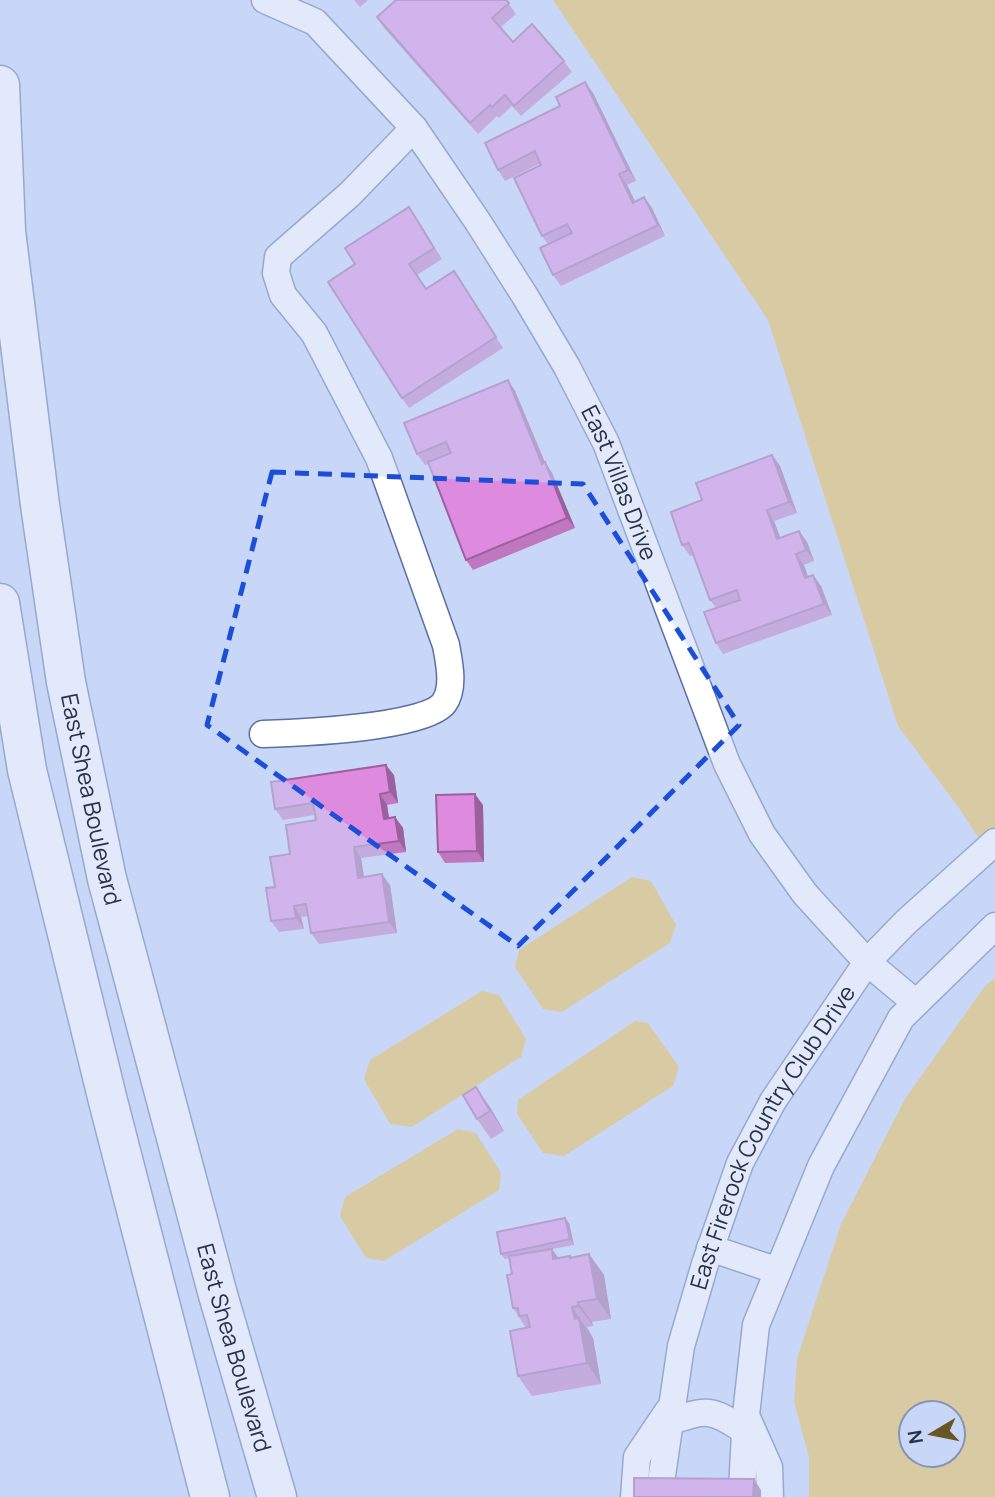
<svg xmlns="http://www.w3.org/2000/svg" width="995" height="1497" font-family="Manrope,sans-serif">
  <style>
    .green { fill: #ebba3d; fill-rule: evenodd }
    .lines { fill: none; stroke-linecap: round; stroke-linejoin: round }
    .street-casing { stroke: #5b70a1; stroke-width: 29 }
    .primary-casing { stroke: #5b70a1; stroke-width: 41 }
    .street { stroke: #fff; stroke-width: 26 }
    .primary { stroke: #fff; stroke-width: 38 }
    .wall { fill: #bf78c0 }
    .shaded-wall { fill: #9b619c }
    .building { fill: #de8bdf; stroke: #9b619c; stroke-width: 2 }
    .marked { fill: none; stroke: #1d4ed8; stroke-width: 5; stroke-dasharray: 14 9; stroke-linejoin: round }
    .labels { text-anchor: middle; stroke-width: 5; stroke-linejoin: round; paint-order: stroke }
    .street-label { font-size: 23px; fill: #293247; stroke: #c8d7f8 }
  </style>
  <rect width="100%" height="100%" fill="#c8d7f8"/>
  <g class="green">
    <polygon points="553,0 995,0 995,863 959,808 898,726 768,320"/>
    <polygon points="632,877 651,881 676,925 670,943 562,1012 543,1009 515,967 519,950"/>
    <path d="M995 978V1497H809V1457L794 1402 797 1359 841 1224 905 1099 985 986ZM911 1413H953V1455H911Z"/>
    <polygon points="482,991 499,995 526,1039 521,1057 412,1127 390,1124 364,1079 370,1060"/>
    <polygon points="635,1021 648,1023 679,1067 673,1086 564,1156 543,1153 517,1114 518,1100"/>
    <polygon points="458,1129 476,1133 501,1173 499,1190 384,1261 366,1258 340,1216 345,1197"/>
  </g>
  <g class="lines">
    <defs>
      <g id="street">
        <path id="s1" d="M265 0 315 22 414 128 478 222 525 296 567 367 606 443 727 764 762 834 805 894 867 962 916 1003"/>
        <path d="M263 734C296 733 426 728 444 703 455 688 449 662 446 645L379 458 314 333 283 295 276 273 278 257 350 194 414 128"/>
        <polyline points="710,1248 778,1271"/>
        <polyline points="748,1420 769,1467 770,1497"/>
        <path d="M668 1422C708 1409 710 1408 745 1431"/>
        <path id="s2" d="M660 1489 681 1346 705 1264 740 1163 773 1101 867 962 906 922 995 842"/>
        <polyline points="742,1490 746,1415 756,1325 821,1166 901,1018 995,926"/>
        <polyline points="634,1497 637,1457 668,1411"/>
      </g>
      <g id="primary">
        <path id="s3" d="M0 85 6 231 40 505 66 682 107 879 218 1295 277 1497"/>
        <polyline points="0,603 27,770 108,1101 210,1497"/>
      </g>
    </defs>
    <use href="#street" class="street-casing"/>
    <use href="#primary" class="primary-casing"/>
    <use href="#street" class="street"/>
    <use href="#primary" class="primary"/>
  </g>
  <g class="wall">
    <polygon points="354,0 368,0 360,7"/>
    <polygon points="506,0 516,14 500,28 513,42 564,61 572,72 521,116 512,106 499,118 497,116 478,134 384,28 377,17"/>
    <polygon points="585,82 593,93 636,181 627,185 635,202 644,197 652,208 665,236 561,286 553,275 548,244 542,236 541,163 505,181 498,170 560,106"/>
    <polygon points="409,207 442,259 417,275 426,289 454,271 503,348 409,408 402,398 355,264"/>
    <polygon points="508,380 515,391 545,462 552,473 575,528 473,570 466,560 429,464 425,465 417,454"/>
    <polygon points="772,455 780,466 797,513 774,521 780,538 799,531 807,542 814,561 804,565 808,577 821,586 832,615 723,654 716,643 716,608 710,600 694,555 690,556 682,545 702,500"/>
    <polygon points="394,775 398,803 387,805 389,818 395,817 403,828 406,852 361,858 364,877 390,885 397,933 319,944 311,933 308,916 301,917 304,929 279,932 271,921 275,887 290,854 316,820 315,815 283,820 275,809"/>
    <polygon points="483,805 484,862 445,863 438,852"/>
    <polygon points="490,1107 504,1131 491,1139 477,1119"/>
    <polygon points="569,1223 574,1245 552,1249 558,1258 571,1258 589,1254 604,1275 611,1319 592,1322 593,1326 587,1327 593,1338 601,1384 532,1396 518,1376 526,1328 513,1308 512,1274 509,1258 505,1259 501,1254"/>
  </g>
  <g class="shaded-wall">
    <polygon points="585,82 593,93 636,181 628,170"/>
    <polygon points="619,174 627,185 641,213 633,203"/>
    <polygon points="644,197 652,208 665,236 658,225"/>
    <polygon points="508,380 515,391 550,475 542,464"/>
    <polygon points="772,455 780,466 797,513 789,502"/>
    <polygon points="545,462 552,473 575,528 567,518"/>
    <polygon points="767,510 774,521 785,550 777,539"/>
    <polygon points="799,531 807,542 814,561 806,550"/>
    <polygon points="796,554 804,565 812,589 805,578"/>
    <polygon points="813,575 821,586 832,615 824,604"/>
    <polygon points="386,765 394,775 398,803 390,792"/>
    <polygon points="380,794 387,805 391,830 384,819"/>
    <polygon points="475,794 483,805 484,862 477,851"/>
    <polygon points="395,817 403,828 406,852 399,841"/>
    <polygon points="354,847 361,858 366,889 358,878"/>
    <polygon points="382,874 390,885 397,933 389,922"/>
    <polygon points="294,906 301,917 304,929 296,918"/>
    <polygon points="476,1087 490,1107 504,1131 490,1111"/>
    <polygon points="565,1218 569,1223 574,1245 570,1239"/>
    <polygon points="552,1249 566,1269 553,1259"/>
    <polygon points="589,1254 604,1275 611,1319 597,1299"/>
    <polygon points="578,1302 592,1322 593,1326 578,1306"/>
    <polygon points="572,1307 593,1338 601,1384 587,1363 575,1319"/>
    <polygon points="754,1479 761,1490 761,1497 753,1497"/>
  </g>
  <g class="building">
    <polygon points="396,0 506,0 509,3 492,18 513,42 532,24 564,61 514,106 505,95 492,107 490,105 470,123 377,17"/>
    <polygon points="585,82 628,170 619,174 633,203 644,197 658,225 553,275 540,248 572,233 567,224 542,236 514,178 541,165 535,151 498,170 485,143 560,106 556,97"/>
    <polygon points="409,207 434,248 409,264 426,289 454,271 496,337 402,398 328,282 355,264 345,248"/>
    <polygon points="508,380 542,464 545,462 567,518 466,560 428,462 451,453 446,442 417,454 404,423"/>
    <polygon points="772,455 789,502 767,510 777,539 799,531 806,550 796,554 805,578 813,575 824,604 716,643 704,612 740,600 737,590 710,600 689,543 682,545 671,512 702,500 696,483"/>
    <polygon points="386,765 390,792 380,794 384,819 395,817 399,841 354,847 358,878 382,874 389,922 311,933 306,904 294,906 296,918 271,921 266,888 275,887 270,857 290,854 286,825 316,820 313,803 275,809 271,782"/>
    <polygon points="475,794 477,851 438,852 436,795"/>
    <polygon points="476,1087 490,1111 477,1119 463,1095"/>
    <polygon points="565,1218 570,1239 501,1254 497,1232"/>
    <polygon points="552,1249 553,1259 570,1256 570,1258 589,1254 597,1299 578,1302 578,1306 572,1307 575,1319 579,1318 587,1363 518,1376 510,1331 530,1327 527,1315 519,1316 518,1308 513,1308 507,1275 512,1274 509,1256"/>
    <polygon points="634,1478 754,1479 753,1497 634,1497"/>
  </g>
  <path d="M0 0H995V1497H0ZM272 472 583 484 739 725 518 946 207 725Z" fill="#c8d7f8" fill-opacity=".55" fill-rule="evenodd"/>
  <path class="marked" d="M272 472 583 484 739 725 518 946 207 725Z"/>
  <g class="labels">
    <g class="street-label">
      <text dy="8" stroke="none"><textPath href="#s1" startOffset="611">East Villas Drive</textPath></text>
      <text dy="8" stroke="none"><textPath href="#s3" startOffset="721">East Shea Boulevard</textPath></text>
      <text dy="8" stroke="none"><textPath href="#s2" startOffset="374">East Firerock Country Club Drive</textPath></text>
      <text dy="8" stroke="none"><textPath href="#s3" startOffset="1288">East Shea Boulevard</textPath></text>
    </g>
  </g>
  <g transform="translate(932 1434) rotate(260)"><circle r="33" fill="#c8d7f8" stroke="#8895b1" stroke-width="2"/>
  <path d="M0-5L12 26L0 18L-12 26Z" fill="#6a5625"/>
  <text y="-10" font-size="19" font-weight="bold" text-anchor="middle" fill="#293247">N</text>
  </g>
</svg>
